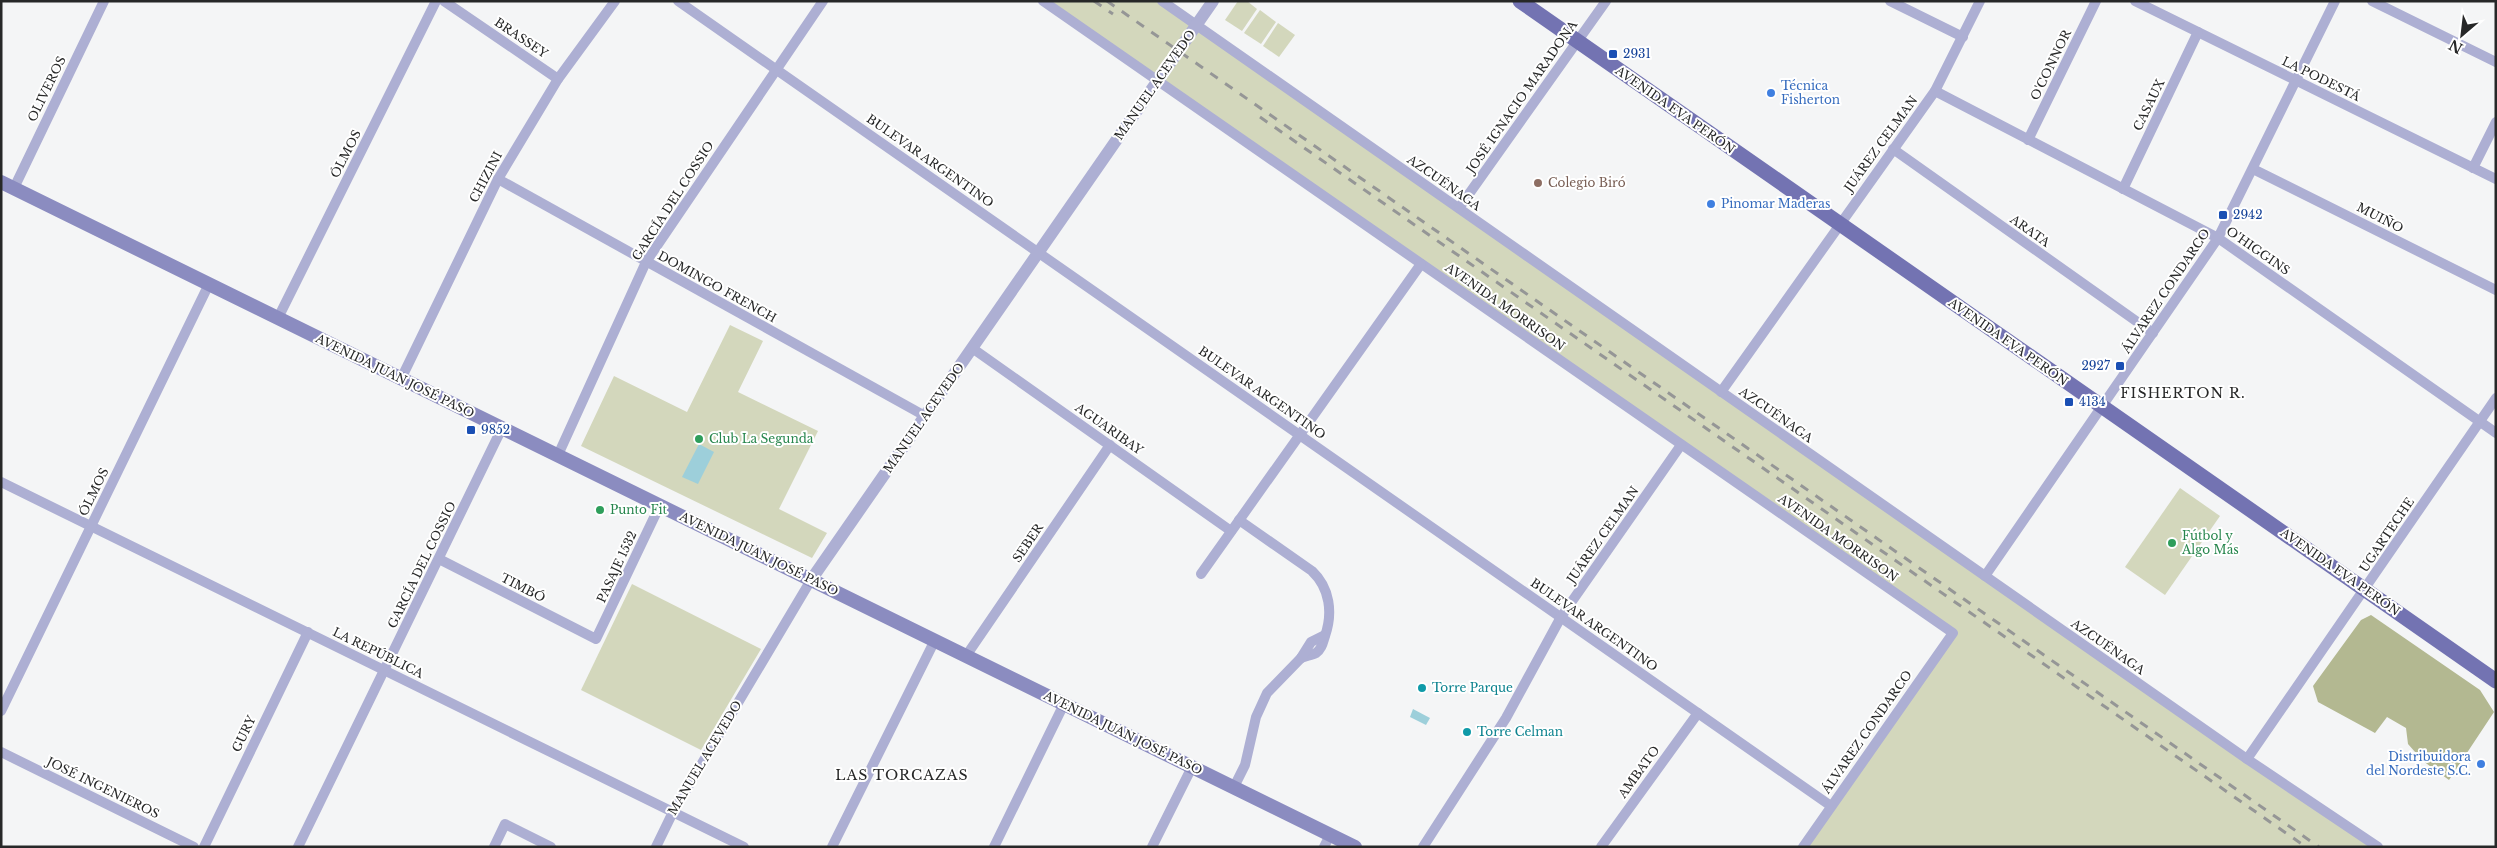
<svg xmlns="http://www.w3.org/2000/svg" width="2497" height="848" font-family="'Libre Baskerville',serif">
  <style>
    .green { fill: #d3d7bc }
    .forest { fill: #b3b891 }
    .water { fill: #9dcfda }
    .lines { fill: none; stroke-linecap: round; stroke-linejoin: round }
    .minor { stroke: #adafd3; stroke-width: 10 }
    .tertiary { stroke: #adafd3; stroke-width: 12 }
    .secondary { stroke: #8b8cc0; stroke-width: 14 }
    .primary { stroke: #7373b2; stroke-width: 15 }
    .rail { stroke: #959696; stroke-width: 3; stroke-dasharray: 9 9; stroke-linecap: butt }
    .transit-dot { fill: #1a4fb4; stroke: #fff; stroke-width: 2 }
    .shop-dot { fill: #3f7fe0; stroke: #fff; stroke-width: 2 }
    .education-dot { fill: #8d6e63; stroke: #fff; stroke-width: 2 }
    .leisure-dot { fill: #2e9e5b; stroke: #fff; stroke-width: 2 }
    .culture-dot { fill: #0f9aa8; stroke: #fff; stroke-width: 2 }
    .labels { text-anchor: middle; stroke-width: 4; stroke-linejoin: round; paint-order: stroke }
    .street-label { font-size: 12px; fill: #272828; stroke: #fff }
    .transit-label { font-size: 12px; fill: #164399; stroke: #fff; text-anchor: start }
    .shop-label { font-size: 12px; fill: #366cbe; stroke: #fff; text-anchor: start }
    .education-label { font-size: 12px; fill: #785e54; stroke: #fff; text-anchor: start }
    .leisure-label { font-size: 12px; fill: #27864d; stroke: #fff; text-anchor: start }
    .culture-label { font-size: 12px; fill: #0d838f; stroke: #fff; text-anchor: start }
    .neighbourhood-label { font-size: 14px; letter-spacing: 1px; fill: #272828; stroke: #fff }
  </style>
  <rect width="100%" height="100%" fill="#f4f5f6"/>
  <g class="green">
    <polygon points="1043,1 1162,1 2378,847 1803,847 1952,633"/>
    <polygon points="1238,1 1247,1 1257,9 1242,31 1225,20"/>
    <polygon points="1260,10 1276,22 1261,44 1244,33"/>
    <polygon points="1278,23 1295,35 1279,57 1263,46"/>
    <polygon points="730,325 763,341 738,392 818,431 779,509 827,533 812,558 581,446 614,376 687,412"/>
    <polygon points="2180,488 2220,516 2165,595 2125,567"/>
    <polygon points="632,584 761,649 701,750 581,690"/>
  </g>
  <polygon class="forest" points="2371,615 2480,690 2494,712 2449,780 2423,761 2408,744 2406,728 2387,717 2375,733 2318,702 2313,686 2361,620"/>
  <g class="water">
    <polygon points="699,444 714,452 698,484 682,477"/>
    <polygon points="1413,709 1430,718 1426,725 1410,717"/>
  </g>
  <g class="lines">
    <g class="minor">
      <polyline points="444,1 558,79"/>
      <polyline points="678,1 1831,806"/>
      <polyline points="1043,1 1953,633 1803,847"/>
      <polyline points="1162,1 2247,759 2378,847"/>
      <polyline points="1890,1 1963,37"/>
      <polyline points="2135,1 2496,179"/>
      <polyline points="2372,1 2496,62"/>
      <polyline points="1935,91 2218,238 2496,433"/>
      <polyline points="2028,140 2096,1"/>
      <polyline points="1893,149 2153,333"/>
      <polyline points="2473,168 2496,122"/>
      <polyline points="2253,169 2496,290"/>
      <polyline points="498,179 925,416"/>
      <polyline points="14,188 104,1"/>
      <polyline points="2123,189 2198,32"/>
      <polyline points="1459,208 1606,1"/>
      <polyline points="278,318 436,1"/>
      <polyline points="972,348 1231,531"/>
      <polyline points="401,379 498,179 558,79 615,1"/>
      <polyline points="1721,392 1935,91 1980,1"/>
      <polyline points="558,455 646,262 823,1"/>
      <polyline points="1,482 744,847"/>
      <path d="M1239 520 1312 571C1330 588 1333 613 1325 636 1323 642 1322 649 1316 653 1312 655 1306 656 1301 658"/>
      <polyline points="439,559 596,639 660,505"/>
      <polyline points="1201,574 1421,264"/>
      <polyline points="1985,576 2218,238 2335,1"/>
      <polyline points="966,656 1110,445"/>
      <polyline points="1,711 209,284"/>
      <polyline points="1,752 194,847"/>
      <polyline points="2247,759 2496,398"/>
      <polyline points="1234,787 1245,765 1256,717 1267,693 1301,658 1311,642 1325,635"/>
      <polyline points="204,847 308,632"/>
      <polyline points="298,847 502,428"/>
      <polyline points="494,847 505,824 551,847"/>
      <polyline points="656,847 673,812 811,580"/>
      <polyline points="832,847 935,640"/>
      <polyline points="994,847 1064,704"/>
      <polyline points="1152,847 1192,767"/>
      <polyline points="1324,847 1330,835"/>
      <polyline points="1423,847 1506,718 1561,617 1681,445"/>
      <polyline points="1601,847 1698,713"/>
    </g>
    <polyline class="tertiary" points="811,580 1213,1"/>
    <polyline class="secondary" points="1,182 1355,847"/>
    <polyline class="primary" points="1520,1 2496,681"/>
    <g class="rail">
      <polyline points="1094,1 1113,14"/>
      <polyline points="1107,1 2319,847"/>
      <polyline points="1260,117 2306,847"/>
    </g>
  </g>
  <g class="transit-dot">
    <rect x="1608" y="49" width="10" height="10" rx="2.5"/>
    <rect x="2218" y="210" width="10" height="10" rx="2.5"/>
    <rect x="2115" y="361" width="10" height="10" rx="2.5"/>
    <rect x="2064" y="397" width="10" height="10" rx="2.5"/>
    <rect x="466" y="425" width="10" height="10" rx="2.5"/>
  </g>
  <g class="shop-dot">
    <circle cx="1771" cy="93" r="5"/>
    <circle cx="1711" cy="204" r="5"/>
    <circle cx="2481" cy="764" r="5"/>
  </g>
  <circle class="education-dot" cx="1538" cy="183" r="5"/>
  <g class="leisure-dot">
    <circle cx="699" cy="439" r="5"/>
    <circle cx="600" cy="510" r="5"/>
    <circle cx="2172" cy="543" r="5"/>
  </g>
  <g class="culture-dot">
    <circle cx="1422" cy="688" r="5"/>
    <circle cx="1467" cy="732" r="5"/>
  </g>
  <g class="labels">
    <g class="street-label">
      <text transform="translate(521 38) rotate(34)" y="4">BRASSEY</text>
      <text transform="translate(2051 65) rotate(-64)" y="4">O'CONNOR</text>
      <text transform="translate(2321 79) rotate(26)" y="4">LA PODESTÁ</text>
      <text transform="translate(1155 85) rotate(-55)" y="4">MANUEL ACEVEDO</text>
      <text transform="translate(47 89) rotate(-64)" y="4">OLIVEROS</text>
      <text transform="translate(1522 97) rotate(-55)" y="4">JOSÉ IGNACIO MARADONA</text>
      <text transform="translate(2149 105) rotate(-64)" y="4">CASAUX</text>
      <text transform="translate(1675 110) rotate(35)" y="4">AVENIDA EVA PERÓN</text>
      <text transform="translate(1881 144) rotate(-54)" y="4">JUÁREZ CELMAN</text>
      <text transform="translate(346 154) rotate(-63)" y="4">ÓLMOS</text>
      <text transform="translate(930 161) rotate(35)" y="4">BULEVAR ARGENTINO</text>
      <text transform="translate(486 177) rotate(-62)" y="4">CHIZINI</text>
      <text transform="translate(1444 183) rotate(35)" y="4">AZCUÉNAGA</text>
      <text transform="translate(673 201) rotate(-57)" y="4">GARCÍA DEL COSSIO</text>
      <text transform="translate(2380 218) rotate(27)" y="4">MUIÑO</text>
      <text transform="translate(2030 231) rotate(35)" y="4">ARATA</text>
      <text transform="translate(2258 251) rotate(35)" y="4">O'HIGGINS</text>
      <text transform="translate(717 287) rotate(29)" y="4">DOMINGO FRENCH</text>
      <text transform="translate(2166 291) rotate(-56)" y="4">ÁLVAREZ CONDARCO</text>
      <text transform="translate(1505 307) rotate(35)" y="4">AVENIDA MORRISON</text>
      <text transform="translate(2008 342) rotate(35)" y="4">AVENIDA EVA PERÓN</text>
      <text transform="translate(395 376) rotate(26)" y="4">AVENIDA JUAN JOSÉ PASO</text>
      <text transform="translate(1262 393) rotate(35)" y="4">BULEVAR ARGENTINO</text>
      <text transform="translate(1776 415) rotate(35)" y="4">AZCUÉNAGA</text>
      <text transform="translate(924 418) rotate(-55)" y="4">MANUEL ACEVEDO</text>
      <text transform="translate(1109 429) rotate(35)" y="4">AGUARIBAY</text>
      <text transform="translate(94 492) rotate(-64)" y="4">ÓLMOS</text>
      <text transform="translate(1603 535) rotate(-55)" y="4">JUÁREZ CELMAN</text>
      <text transform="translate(2387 535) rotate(-56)" y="4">UGARTECHE</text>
      <text transform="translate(1838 538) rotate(35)" y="4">AVENIDA MORRISON</text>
      <text transform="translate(1028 543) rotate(-56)" y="4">SEBER</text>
      <text transform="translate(759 554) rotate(26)" y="4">AVENIDA JUAN JOSÉ PASO</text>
      <text transform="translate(422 565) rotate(-64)" y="4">GARCÍA DEL COSSIO</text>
      <text transform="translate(617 567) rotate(-65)" y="4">PASAJE 1532</text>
      <text transform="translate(2340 572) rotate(35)" y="4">AVENIDA EVA PERÓN</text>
      <text transform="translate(523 588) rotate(27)" y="4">TIMBÓ</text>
      <text transform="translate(1594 625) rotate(35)" y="4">BULEVAR ARGENTINO</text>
      <text transform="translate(2108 647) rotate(35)" y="4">AZCUÉNAGA</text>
      <text transform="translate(378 653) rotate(26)" y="4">LA REPÚBLICA</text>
      <text transform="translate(1867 732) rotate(-55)" y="4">ÁLVAREZ CONDARCO</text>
      <text transform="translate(1123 733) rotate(26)" y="4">AVENIDA JUAN JOSÉ PASO</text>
      <text transform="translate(244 734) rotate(-64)" y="4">GURY</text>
      <text transform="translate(705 758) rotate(-59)" y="4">MANUEL ACEVEDO</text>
      <text transform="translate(1639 772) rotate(-54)" y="4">AMBATO</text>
      <text transform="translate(103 788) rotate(26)" y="4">JOSÉ INGENIEROS</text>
    </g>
    <g class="transit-label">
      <text x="1623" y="58">2931</text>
      <text x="2233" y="219">2942</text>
      <text x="2110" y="370" text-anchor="end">2927</text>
      <text x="2079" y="406">4134</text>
      <text x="481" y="434">9852</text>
    </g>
    <g class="shop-label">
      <text x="1781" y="90">Técnica<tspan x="1781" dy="14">Fisherton</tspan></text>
      <text x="1721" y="208">Pinomar Maderas</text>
      <text x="2471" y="761" text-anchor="end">Distribuidora<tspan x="2471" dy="14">del Nordeste S.C.</tspan></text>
    </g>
    <g class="education-label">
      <text x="1548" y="187">Colegio Biró</text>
    </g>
    <g class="leisure-label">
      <text x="709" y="443">Club La Segunda</text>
      <text x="610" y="514">Punto Fit</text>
      <text x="2182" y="540">Fútbol y<tspan x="2182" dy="14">Algo Más</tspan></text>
    </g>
    <g class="culture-label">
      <text x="1432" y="692">Torre Parque</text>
      <text x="1477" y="736">Torre Celman</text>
    </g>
    <g class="neighbourhood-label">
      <text x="2183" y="398">FISHERTON R.</text>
      <text x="902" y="780">LAS TORCAZAS</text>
    </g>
  </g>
  <rect width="2497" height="848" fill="none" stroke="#272828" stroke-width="5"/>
  <g transform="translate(2462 35) rotate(208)" stroke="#ffffff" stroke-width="4" paint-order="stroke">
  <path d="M0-4L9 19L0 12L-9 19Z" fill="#272828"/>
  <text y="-8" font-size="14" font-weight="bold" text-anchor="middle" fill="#272828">N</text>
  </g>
</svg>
